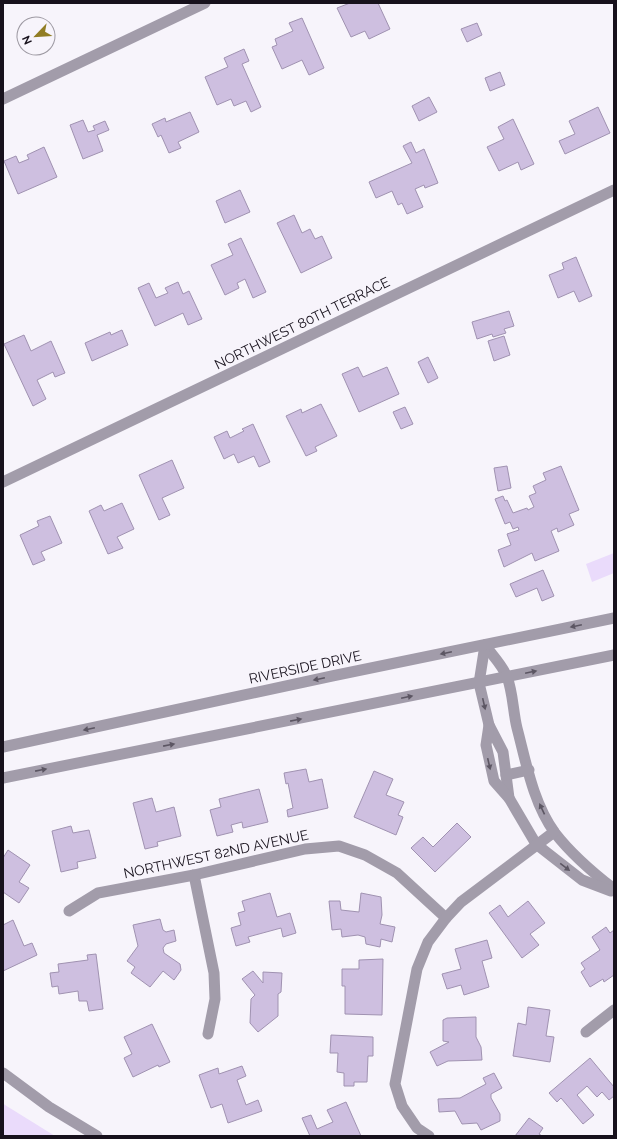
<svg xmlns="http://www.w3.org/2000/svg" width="617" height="1139" font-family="Raleway,sans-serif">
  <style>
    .green { fill: #eadbfb }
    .building { fill: #cebfe0; stroke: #a092b1 }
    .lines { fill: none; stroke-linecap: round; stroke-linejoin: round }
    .minor { stroke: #a29caa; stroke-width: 11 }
    .tertiary { stroke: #a29caa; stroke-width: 11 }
    .oneway { fill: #5c5663 }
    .labels { text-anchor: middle; stroke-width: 3; stroke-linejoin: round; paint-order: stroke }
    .street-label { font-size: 14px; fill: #17111c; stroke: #f7f4fb }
  </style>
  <rect width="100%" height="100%" fill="#f7f4fb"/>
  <g class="green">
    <polygon points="614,553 614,573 592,582 586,564"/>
    <polygon points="3,1103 5,1105 55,1136 3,1136"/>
  </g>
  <g class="building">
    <polygon points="350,3 378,3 390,29 369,39 365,31 351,37 337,8"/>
    <polygon points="302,18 324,68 309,75 302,60 282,69 272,47 277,45 275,39 293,31 289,23"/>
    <polygon points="477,23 482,35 467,42 461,29"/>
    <polygon points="244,49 249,61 242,64 261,107 251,112 246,101 234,106 231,99 217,105 205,77 228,67 224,58"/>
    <polygon points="500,72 505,85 490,91 485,78"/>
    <polygon points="429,97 437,112 419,121 412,106"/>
    <polygon points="598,107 610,133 565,154 559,141 575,134 569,121"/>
    <polygon points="190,112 199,132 178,142 181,148 169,153 161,135 158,137 152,124 165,118 166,122"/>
    <polygon points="513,119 534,164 521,170 518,162 499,171 487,147 504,139 498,127"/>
    <polygon points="83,120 88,132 95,130 93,126 105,121 109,130 97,135 103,151 83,159 70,125"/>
    <polygon points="411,142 416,153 424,149 438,183 425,188 424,185 415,189 423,207 407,214 402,203 398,205 392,191 376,198 369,182 412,163 403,146"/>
    <polygon points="44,147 57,177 18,194 4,161 16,156 19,163 29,159 27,155"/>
    <polygon points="240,190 250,212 225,223 216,201"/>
    <polygon points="294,215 302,233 310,229 315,239 322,236 332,258 301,273 277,223"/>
    <polygon points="241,238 266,292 253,298 245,279 237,283 239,288 225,295 211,265 233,255 228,244"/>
    <polygon points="576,257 592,296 579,302 574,291 558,298 549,275 564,269 562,263"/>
    <polygon points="178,282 183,294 189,291 202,319 188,325 183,313 155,326 138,288 149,283 156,298 168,293 165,288"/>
    <polygon points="509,311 514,326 504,329 506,333 493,337 492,334 477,339 472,322"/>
    <polygon points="122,330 128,345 92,361 85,343 110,332 111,335"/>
    <polygon points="24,335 31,351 51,341 65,373 55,377 53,372 37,380 46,399 33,406 4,344"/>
    <polygon points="504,336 510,355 494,361 488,341"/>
    <polygon points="428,357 438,378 428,383 418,362"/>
    <polygon points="358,367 363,377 387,367 399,394 359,412 342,374"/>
    <polygon points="321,404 337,436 315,447 317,451 306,456 286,416 301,409 302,413"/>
    <polygon points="405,407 413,424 401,429 393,412"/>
    <polygon points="253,424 270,462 259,467 254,456 238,463 234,454 224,459 214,437 227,431 230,438 244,431 242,429"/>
    <polygon points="172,460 184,488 162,498 170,515 159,520 139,475"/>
    <polygon points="507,466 511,488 498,491 494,468"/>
    <polygon points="561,466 579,510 569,514 574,525 558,532 557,528 551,531 559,551 535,561 532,553 504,567 498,550 511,545 507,534 519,530 518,527 513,529 510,522 505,524 495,499 503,496 505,501 507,500 513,513 527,508 528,510 534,507 529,496 536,493 533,486 546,480 543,473"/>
    <polygon points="122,503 134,529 117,537 123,548 108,554 89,511 101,505 104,511"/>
    <polygon points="50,516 62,543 41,552 45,560 33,565 20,535 39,526 37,521"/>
    <polygon points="543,570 554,596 542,601 537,588 516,597 510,584"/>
    <polygon points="306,769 309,782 322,779 328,808 288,817 287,810 293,808 288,783 286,784 284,773"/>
    <polygon points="374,771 393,779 386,795 404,802 398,815 403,817 396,835 354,817"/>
    <polygon points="259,789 268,822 243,828 242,822 231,825 233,832 217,836 210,810 221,807 219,799"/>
    <polygon points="152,798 156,812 174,807 181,836 157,842 158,846 145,849 133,803"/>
    <polygon points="457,823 471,837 435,872 411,848 423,837 433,847"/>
    <polygon points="71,826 73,833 89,830 96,858 77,862 78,868 61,872 52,831"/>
    <polygon points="8,850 30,865 19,882 29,888 19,903 3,892 3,858"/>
    <polygon points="270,893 277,917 290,913 296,933 283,937 281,928 248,937 250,942 236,946 231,928 241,925 238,913 245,911 242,901"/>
    <polygon points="361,893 381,897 382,915 380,924 395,927 392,942 381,939 380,947 366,944 365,937 358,935 342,937 341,929 332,930 329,901 340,901 341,910 359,912"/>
    <polygon points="528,901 545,923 530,934 539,945 522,958 489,913 500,905 508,917"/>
    <polygon points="160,919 163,930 166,932 174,930 176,941 166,944 163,948 164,953 180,964 181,970 174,980 163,971 150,987 131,973 135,967 127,961 138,946 133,925"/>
    <polygon points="13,920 24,946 32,943 37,955 3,971 3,925"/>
    <polygon points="606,927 610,933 614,930 614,975 604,982 603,979 590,987 581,972 585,969 581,963 600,950 592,937"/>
    <polygon points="487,940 492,958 482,961 489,987 464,995 461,985 447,989 442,974 461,969 455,949"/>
    <polygon points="96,954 103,1009 89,1011 87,1001 79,1001 78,991 59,994 58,986 52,987 50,973 59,972 58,964 88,960 87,955"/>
    <polygon points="383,959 382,1015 345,1014 345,986 342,986 342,969 359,969 359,960"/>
    <polygon points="253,971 263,983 263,972 282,973 281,992 278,994 278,1016 258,1032 250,1023 251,999 255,995 242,979"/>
    <polygon points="528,1007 550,1010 546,1036 554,1037 550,1062 513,1056 518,1023 526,1025"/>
    <polygon points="476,1017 476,1037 481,1047 482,1060 448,1061 437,1066 430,1052 449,1042 443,1041 443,1020 447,1018"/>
    <polygon points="152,1024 170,1062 159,1067 158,1065 133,1077 124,1058 132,1054 124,1037"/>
    <polygon points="331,1035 373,1037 373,1056 368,1056 367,1082 354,1082 354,1086 344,1086 344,1073 337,1072 338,1053 330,1053"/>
    <polygon points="590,1058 614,1087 614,1096 609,1100 602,1092 597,1097 587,1086 577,1095 594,1115 583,1124 561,1098 557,1102 549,1093"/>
    <polygon points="242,1066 246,1076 237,1080 246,1105 258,1100 262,1111 228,1123 222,1104 211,1108 199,1075 218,1068 219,1074"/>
    <polygon points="494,1073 502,1088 491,1094 491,1098 500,1114 500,1121 481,1130 477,1123 462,1124 455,1111 439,1112 438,1099 460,1098 486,1084 483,1078"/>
    <polygon points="346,1102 361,1136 310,1136 302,1118 311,1115 317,1129 333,1122 327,1110"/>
    <polygon points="529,1118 543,1128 539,1134 542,1136 515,1136"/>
  </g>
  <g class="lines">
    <g class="minor">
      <polyline points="3,99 205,3"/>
      <polyline points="3,482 614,190"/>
      <path d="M485 645C492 655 503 666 507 677 513 692 513 712 517 728 526 762 533 803 555 833 572 855 592 872 614 889"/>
      <polyline points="485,645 479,683 489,725 503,752 509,798"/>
      <polyline points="489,725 486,745 494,781 509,798 536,844 582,880 611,891"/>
      <polyline points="506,775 529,770"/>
      <polyline points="194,875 214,973 215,999 208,1034"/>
      <polyline points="69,911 98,893 194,875 305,849 339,846 365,855 397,873 446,918"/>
      <polyline points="586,1032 614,1010"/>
      <polyline points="429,1136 417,1128 402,1106 395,1084 417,969 428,942 446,918 461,902 554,832"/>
    </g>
    <g class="tertiary">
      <polyline points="3,747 332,676 614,618"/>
      <polyline points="3,778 614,655"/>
      <polyline points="3,1073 49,1107 97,1136"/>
    </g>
  </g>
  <defs><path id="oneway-solid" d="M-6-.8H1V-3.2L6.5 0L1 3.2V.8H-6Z"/></defs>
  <g class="oneway">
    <use href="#oneway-solid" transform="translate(576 626) rotate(168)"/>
    <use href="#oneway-solid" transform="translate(446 653) rotate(168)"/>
    <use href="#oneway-solid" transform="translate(531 672) rotate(-12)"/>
    <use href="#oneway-solid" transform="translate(319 679) rotate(168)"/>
    <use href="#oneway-solid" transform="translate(407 697) rotate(-12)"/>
    <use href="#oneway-solid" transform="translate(484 704) rotate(77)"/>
    <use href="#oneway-solid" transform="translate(296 720) rotate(-11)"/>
    <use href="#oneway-solid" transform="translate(89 729) rotate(168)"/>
    <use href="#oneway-solid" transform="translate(169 745) rotate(-11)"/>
    <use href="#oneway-solid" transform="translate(489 764) rotate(77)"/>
    <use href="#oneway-solid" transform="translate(41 770) rotate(-11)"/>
    <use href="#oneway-solid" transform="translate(542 809) rotate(-115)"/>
    <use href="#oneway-solid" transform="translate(565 867) rotate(37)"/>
  </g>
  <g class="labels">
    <g class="street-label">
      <text transform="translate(302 323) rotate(-26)" y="5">NORTHWEST 80TH TERRACE</text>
      <text transform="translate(305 667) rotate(-12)" y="5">RIVERSIDE DRIVE</text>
      <text transform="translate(216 854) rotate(-12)" y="5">NORTHWEST 82ND AVENUE</text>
    </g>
  </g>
  <rect width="617" height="1139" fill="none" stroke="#17111c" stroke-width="8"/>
  <g transform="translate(36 36) rotate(245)"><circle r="19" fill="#f7f4fb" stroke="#9d99a2"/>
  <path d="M0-3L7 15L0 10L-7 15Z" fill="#917d24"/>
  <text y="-6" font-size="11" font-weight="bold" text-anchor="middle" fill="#17111c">N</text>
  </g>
</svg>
